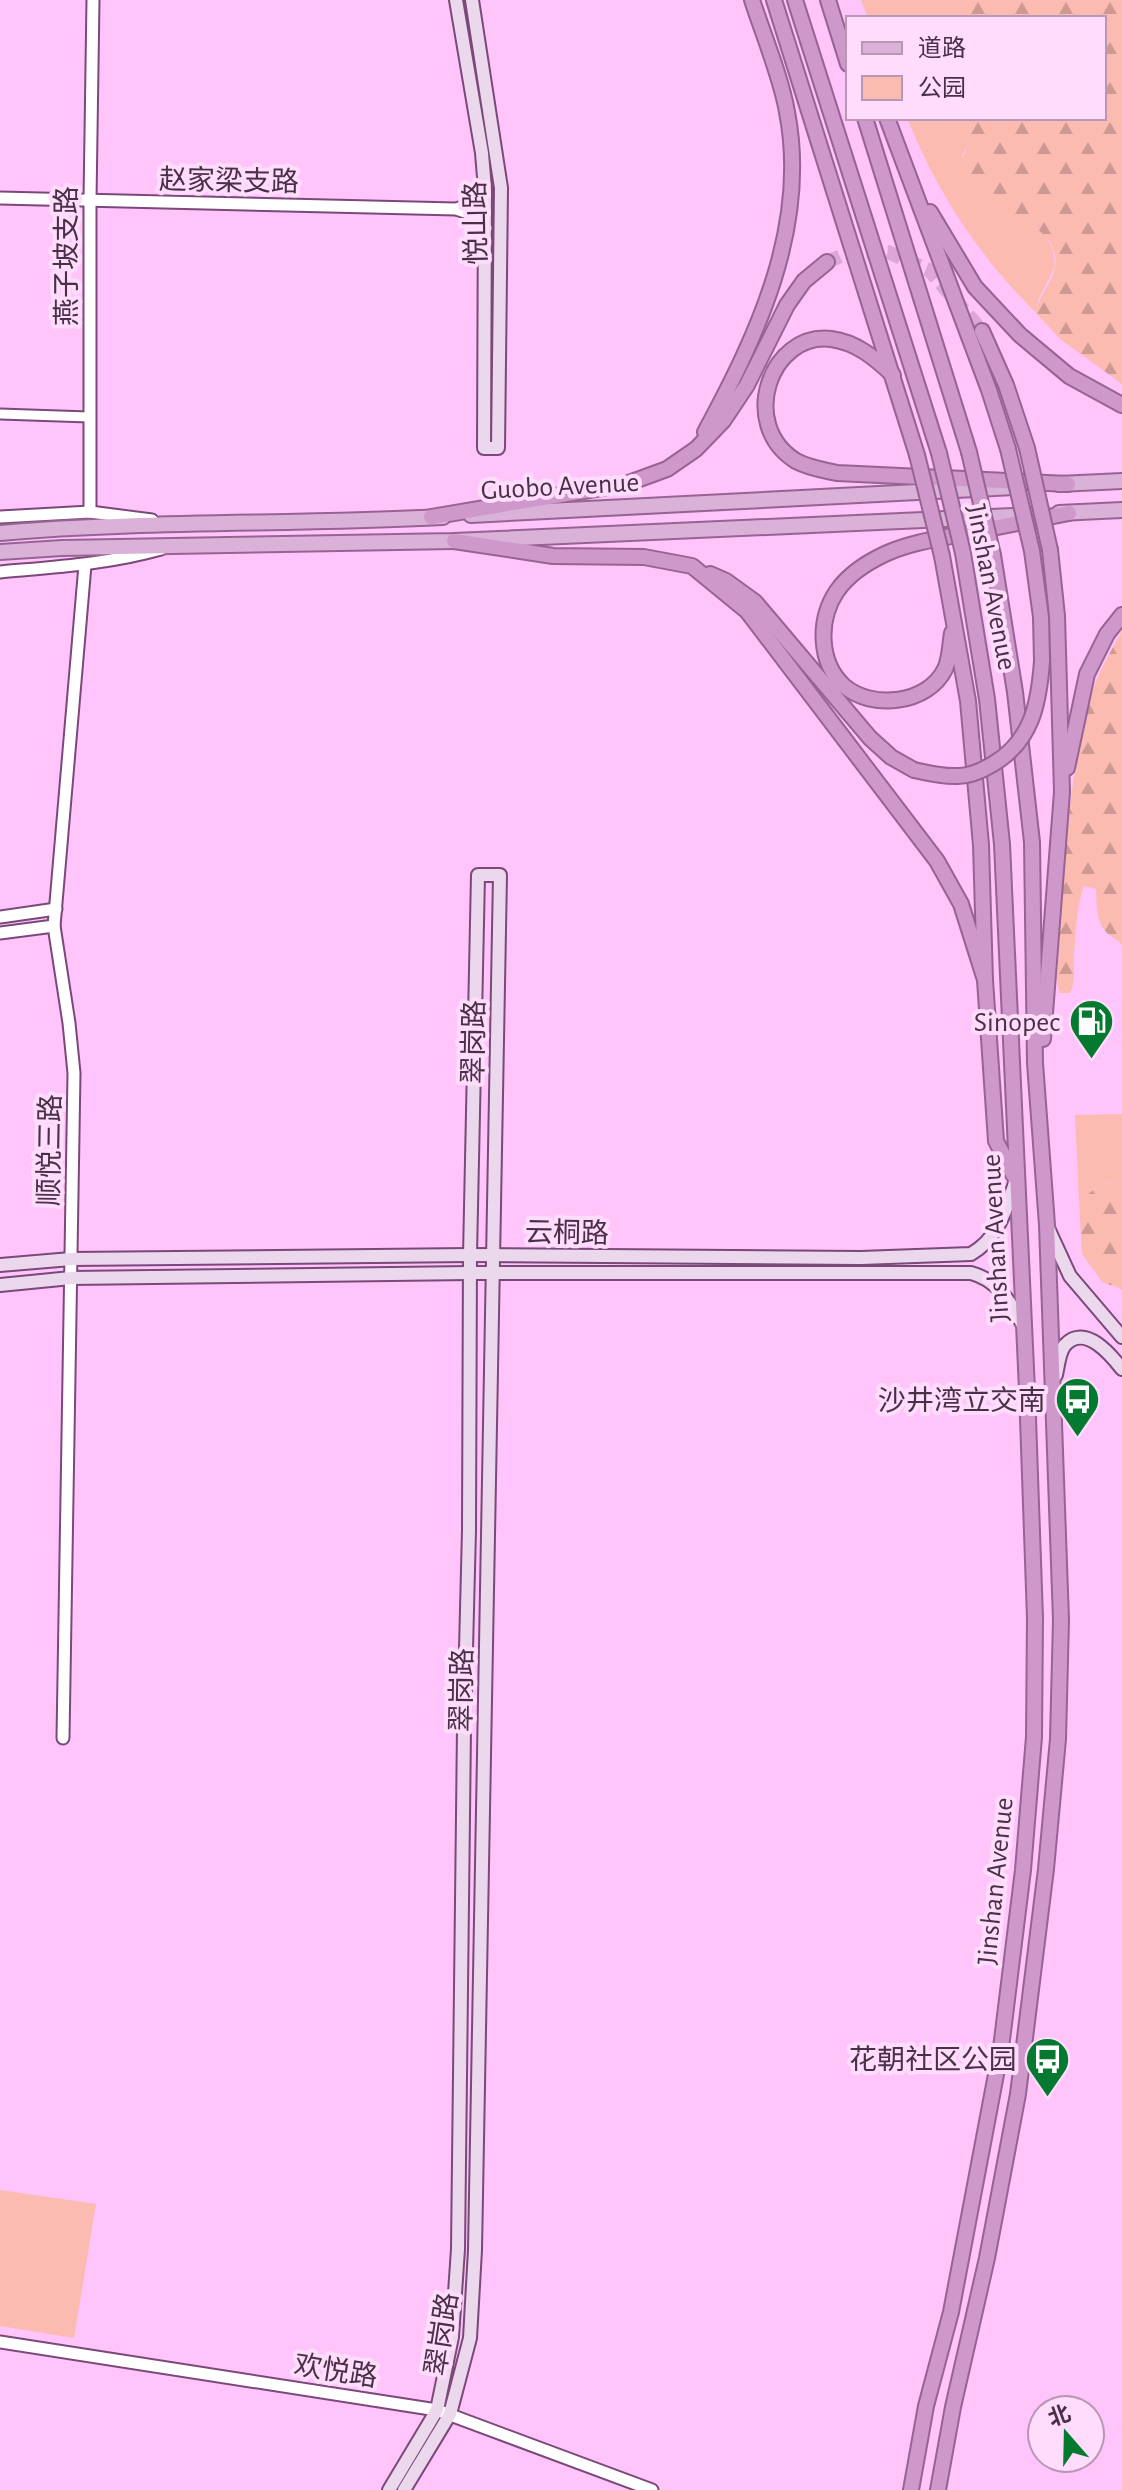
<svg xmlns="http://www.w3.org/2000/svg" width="1122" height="2490" font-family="'Alegreya Sans','Noto Sans SC',sans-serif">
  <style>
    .green { fill: #fbbbb1 }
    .forest { fill: url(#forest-firs) }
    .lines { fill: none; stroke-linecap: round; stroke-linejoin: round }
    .trunk-tunnel { stroke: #daa7d7; stroke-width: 14; stroke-dasharray: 14 7; stroke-linecap: butt }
    .minor-casing { stroke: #7a4879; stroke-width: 13 }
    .tertiary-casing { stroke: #7a4879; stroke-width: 15 }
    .secondary-casing { stroke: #7a4879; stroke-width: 16 }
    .primary-casing { stroke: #976394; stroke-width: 18 }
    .trunk-casing { stroke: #976394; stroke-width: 18 }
    .minor { stroke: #fff; stroke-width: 9 }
    .tertiary { stroke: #fff; stroke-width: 11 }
    .secondary { stroke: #ecd8ec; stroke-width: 12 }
    .primary { stroke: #dab2d8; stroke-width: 14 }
    .trunk { stroke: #ce98cb; stroke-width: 14 }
    .trunk-bridge-casing { stroke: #976394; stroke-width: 18; stroke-linecap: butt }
    .trunk-bridge { stroke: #ce98cb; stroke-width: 14 }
    .labels { text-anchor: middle; stroke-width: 8; stroke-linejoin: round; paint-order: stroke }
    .street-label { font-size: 28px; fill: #483147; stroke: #ffdbfc }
    .poi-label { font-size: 28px; fill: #483147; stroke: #ffdbfc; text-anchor: end }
  </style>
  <defs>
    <pattern id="forest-firs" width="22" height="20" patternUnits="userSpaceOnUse" patternTransform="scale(2)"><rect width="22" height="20" fill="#fbbbb1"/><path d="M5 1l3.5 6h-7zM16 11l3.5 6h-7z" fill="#cd9992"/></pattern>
  </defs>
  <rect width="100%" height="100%" fill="#ffc5fb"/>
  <g class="green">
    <polygon points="861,0 956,0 962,18 868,18"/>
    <path d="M907 118H970L969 142 962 156 1014 214 1045 235 1053 250 1055 267 1039 298 1036 313C978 255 938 194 907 118Z"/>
    <polygon points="1122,1114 1122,1181 1101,1184 1079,1201 1075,1115"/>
    <polygon points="0,2190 96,2204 74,2338 0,2326"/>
  </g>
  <g class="forest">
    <path d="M956 0H1122V384L1060 339 1036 313C1039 294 1052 283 1055 268 1063 216 978 216 962 178 957 166 965 155 968 143 970 135 969 126 970 118H1104V18H962Z"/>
    <path d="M1122 631V945C1118 939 1112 938 1107 933 1095 920 1097 905 1096 889L1084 886C1076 907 1076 934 1074 956 1073 970 1076 980 1070 993H1059L1057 980C1064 886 1065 783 1092 692 1099 671 1111 651 1122 631Z"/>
    <polygon points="1122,1181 1122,1290 1118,1287 1103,1283 1082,1254 1079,1201 1101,1184"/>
  </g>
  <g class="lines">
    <polyline class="trunk-tunnel" points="827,262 852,251 888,252 929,270 982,331"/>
    <defs>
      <polyline id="minor" points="0,414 89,417"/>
      <g id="tertiary">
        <polyline points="0,198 456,209 471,214 486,228"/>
        <polyline points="457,209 477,200 485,189"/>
        <polyline points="90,512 90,200 93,0"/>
        <polyline points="0,517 90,512 152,520"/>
        <path d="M0 572C55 567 108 564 161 549"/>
        <polyline points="0,917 56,909"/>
        <polyline points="0,933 54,926"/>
        <polyline points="63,1738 74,1073 69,1023 54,926 85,565"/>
        <polyline points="0,2342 437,2410 652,2490"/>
      </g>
      <g id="secondary">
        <polyline points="456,0 482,153 485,189 484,448 498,448 501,188 472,0"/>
        <polyline points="1048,1228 1070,1276 1122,1337"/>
        <path d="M0 1265 71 1259 470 1255 861 1258 971 1254C999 1238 1006 1209 1016 1180"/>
        <path d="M0 1285 71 1278 470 1273H971C998 1280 1010 1302 1023 1325"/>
        <path d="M1056 1375C1058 1366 1059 1352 1065 1345 1085 1323 1111 1355 1122 1369"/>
        <polyline points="389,2490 437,2410 452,2337 458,2249 464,1728 469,1530 470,1255 478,875 500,875 475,2250 470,2338 450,2414 404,2490"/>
      </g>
      <g id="primary">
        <polyline points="1059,484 1122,481"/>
        <polyline points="1059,513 1122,510"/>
        <polyline points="471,515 1014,487"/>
        <path d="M0 533C147 520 295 525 443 517"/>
        <polyline points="0,552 62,548 454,541 1034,515"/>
      </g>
      <g id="trunk">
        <polyline points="774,0 917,455"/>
        <polyline points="795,0 939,453"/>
        <polyline points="828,0 848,64"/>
        <polyline points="865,118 969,452"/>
        <polyline points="887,118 989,390 1008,449"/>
        <polyline points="930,212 975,287 1020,335 1069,376 1122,405"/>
        <polyline points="982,331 1006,385 1027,448"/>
        <path d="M893 375C875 358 856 342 831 339 770 332 738 425 796 461 809 468 823 470 837 473L1068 484"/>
        <path d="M705 432C758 334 809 226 787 112 781 77 763 34 752 0"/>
        <polyline points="431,517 626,484 667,469 696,449 723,421 747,385 787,305 804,281 827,262"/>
        <polyline points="454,541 553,556 644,557 692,566 747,611 937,861 961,904 985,980"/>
        <polyline points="1032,551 1041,617 1042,661"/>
        <polyline points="942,556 968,701 981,845 985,980 996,1141 1014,1176"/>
        <polyline points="710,574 726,581 755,602 870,738 891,757 914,770"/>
        <path d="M952 633C950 644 950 659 945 669 928 704 872 710 844 686 818 662 818 619 837 591 848 575 868 562 885 554 909 543 936 539 962 534 998 527 1033 520 1069 513"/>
        <polyline points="1067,768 1087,674 1107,634 1122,615"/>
        <polyline points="1043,1039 1062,792 1057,616 1050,550"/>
        <polyline points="911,2490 926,2406 951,2312 1001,2048 1023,1870 1034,1737 1035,1618 1027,1390 1002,844 987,699 963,553"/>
        <polyline points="938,2490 953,2407 987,2258 1018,2094 1046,1869 1058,1739 1061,1620 1047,1225 1035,1063 1032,842 1015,692 993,555"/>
      </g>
    </defs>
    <use href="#minor" class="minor-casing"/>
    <use href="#tertiary" class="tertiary-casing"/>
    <use href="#secondary" class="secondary-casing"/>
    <use href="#primary" class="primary-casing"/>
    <use href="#trunk" class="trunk-casing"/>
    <use href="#minor" class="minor"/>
    <use href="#tertiary" class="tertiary"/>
    <use href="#secondary" class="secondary"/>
    <use href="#primary" class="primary"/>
    <use href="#trunk" class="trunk"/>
    <defs>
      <g id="trunk-bridge">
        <polyline points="1027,448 1050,550"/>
        <polyline points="1008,449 1032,551"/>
        <polyline points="969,452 993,555"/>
        <polyline points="939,453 963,553"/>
        <polyline points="917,455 942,556"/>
        <path d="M914 770C928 773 943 777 958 776 970 776 983 770 993 764 1032 741 1039 703 1042 661"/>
      </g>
    </defs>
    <use href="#trunk-bridge" class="trunk-bridge-casing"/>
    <use href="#trunk-bridge" class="trunk-bridge"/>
  </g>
  <defs>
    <symbol id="fuel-pin" viewBox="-11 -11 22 30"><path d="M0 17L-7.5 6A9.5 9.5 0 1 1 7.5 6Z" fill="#047a30" stroke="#ffdbfc"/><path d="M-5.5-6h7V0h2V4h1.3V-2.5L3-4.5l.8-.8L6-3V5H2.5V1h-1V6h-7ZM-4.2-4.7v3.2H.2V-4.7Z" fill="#fff"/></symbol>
    <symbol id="bus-pin" viewBox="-11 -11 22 30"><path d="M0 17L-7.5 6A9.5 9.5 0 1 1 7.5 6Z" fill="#047a30" stroke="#ffdbfc"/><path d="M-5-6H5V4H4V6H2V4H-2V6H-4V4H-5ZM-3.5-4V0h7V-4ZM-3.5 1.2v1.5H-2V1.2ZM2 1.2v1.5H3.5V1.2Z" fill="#fff"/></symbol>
  </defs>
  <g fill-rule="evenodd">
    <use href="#fuel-pin" x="1066" y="996" width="51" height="69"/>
    <use href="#bus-pin" x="1052" y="1374" width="51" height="69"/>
    <use href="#bus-pin" x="1022" y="2034" width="51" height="69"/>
  </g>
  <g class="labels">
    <g class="street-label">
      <text transform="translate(229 180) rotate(1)" y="10">赵家梁支路</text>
      <text transform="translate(475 223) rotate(-91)" y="10">悦山路</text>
      <text transform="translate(66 256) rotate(-90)" y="10">燕子坡支路</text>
      <text transform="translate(560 485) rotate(-3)" y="10">Guobo Avenue</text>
      <text transform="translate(993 587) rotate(79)" y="10">Jinshan Avenue</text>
      <text transform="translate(473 1042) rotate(-89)" y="10">翠岗路</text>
      <text transform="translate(49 1150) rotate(-89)" y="10">顺悦三路</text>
      <text transform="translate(567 1232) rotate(1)" y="10">云桐路</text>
      <text transform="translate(994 1238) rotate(-93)" y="10">Jinshan Avenue</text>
      <text transform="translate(461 1690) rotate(-89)" y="10">翠岗路</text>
      <text transform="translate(994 1881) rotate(-84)" y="10">Jinshan Avenue</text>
      <text transform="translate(441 2334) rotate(-81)" y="10">翠岗路</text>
      <text transform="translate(336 2370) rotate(9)" y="10">欢悦路</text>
    </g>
    <g class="poi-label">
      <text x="1060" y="1031">Sinopec</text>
      <text x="1046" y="1410">沙井湾立交南</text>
      <text x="1017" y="2069">花朝社区公园</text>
    </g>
  </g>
  <rect x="846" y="16" width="260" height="104" fill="#ffdbfc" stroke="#b697b4" stroke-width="2"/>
  <rect x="862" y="42" width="40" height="12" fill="#dab2d8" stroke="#b697b4" stroke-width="2"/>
  <text x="918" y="56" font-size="24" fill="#483147">道路</text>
  <rect x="862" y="76" width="40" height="24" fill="#fbbbb1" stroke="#b697b4" stroke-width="2"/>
  <text x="918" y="96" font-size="24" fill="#483147">公园</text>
  <g transform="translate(1066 2434) rotate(340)"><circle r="38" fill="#ffdbfc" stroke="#b697b4" stroke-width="2"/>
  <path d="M0-6L14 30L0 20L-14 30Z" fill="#047a30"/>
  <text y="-12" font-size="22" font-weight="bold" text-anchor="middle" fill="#483147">北</text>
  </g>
</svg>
